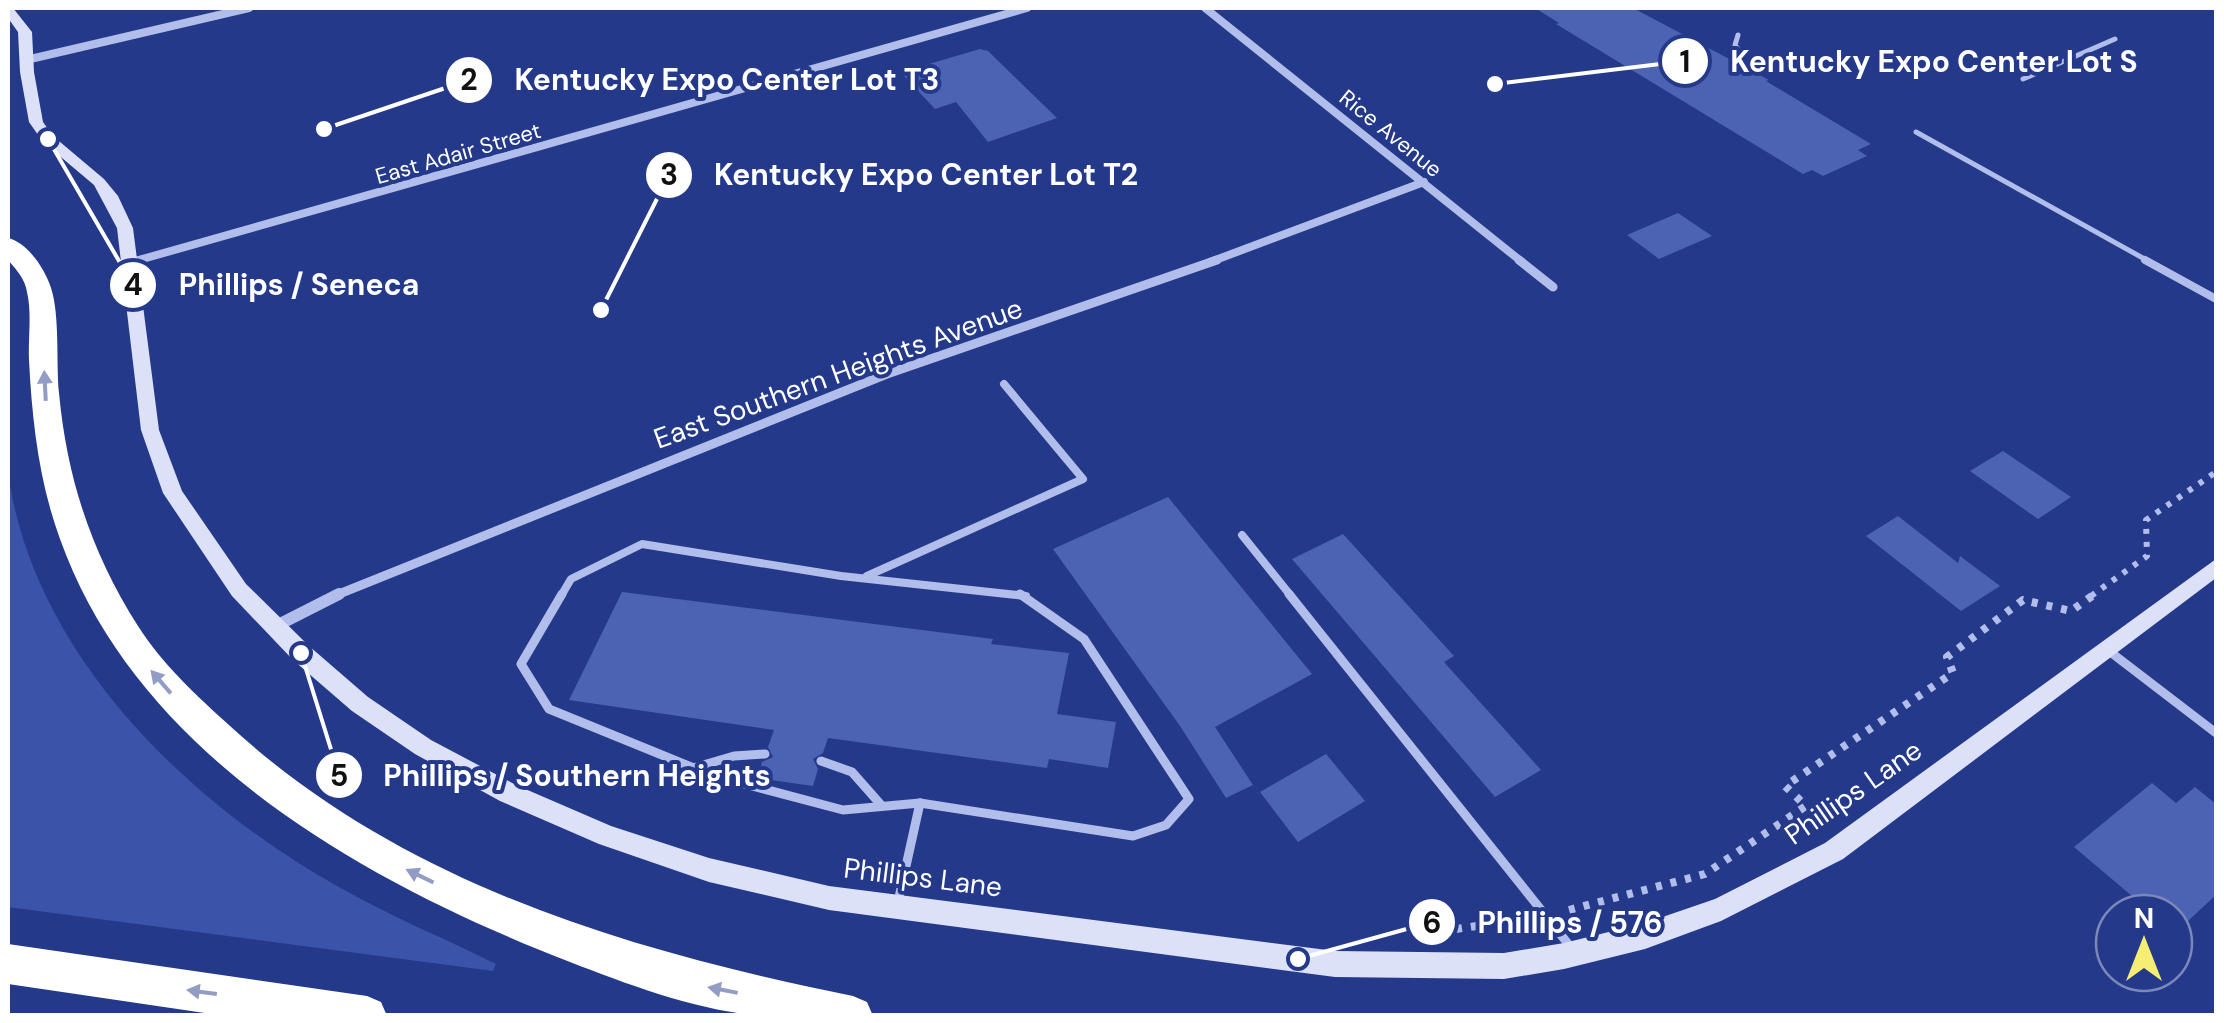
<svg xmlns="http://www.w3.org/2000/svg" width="2224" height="1023" font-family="'DM Sans',sans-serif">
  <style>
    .green { fill: #3b53a9 }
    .building { fill: #4c62b2 }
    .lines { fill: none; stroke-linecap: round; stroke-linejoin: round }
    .path-far1 { stroke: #b1bdea; stroke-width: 6; stroke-dasharray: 5 8; stroke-linecap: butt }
    .path { stroke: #b1bdea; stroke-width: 8; stroke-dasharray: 6 9; stroke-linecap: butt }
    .service-far2 { stroke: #b1bdea; stroke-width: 5 }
    .service-far1 { stroke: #b1bdea; stroke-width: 8 }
    .service { stroke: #b1bdea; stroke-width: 9 }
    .minor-far2 { stroke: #b1bdea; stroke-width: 8 }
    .minor-far1 { stroke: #b1bdea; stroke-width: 9 }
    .minor { stroke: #b1bdea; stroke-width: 12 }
    .secondary { fill: #dce1f8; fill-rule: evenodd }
    .motorway { fill: #fff; fill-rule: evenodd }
    .oneway { fill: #929cc4 }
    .labels { text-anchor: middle; stroke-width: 8; stroke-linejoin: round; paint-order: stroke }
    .far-street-label { font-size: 22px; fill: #fff; stroke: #24398a }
    .street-label { font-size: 28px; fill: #fff; stroke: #24398a }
    .leader { fill: none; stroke: #fff; stroke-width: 4 }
    .callout-dot { fill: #fff; stroke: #24398a; stroke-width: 4 }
    .mark-label { font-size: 30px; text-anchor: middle; font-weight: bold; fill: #111 }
    .callout-label { font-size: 30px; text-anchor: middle; font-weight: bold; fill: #fff; stroke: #24398a; stroke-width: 8; stroke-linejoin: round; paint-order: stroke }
  </style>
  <rect width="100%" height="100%" fill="#24398a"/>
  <path class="green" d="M8 472C32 652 186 802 339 887 389 916 444 938 496 964L493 971 8 907Z"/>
  <g class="building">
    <polygon points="1535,8 1633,8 1769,80 1766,81 1871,144 1858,150 1867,156 1823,176 1812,170 1803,174 1556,24 1559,23"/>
    <polygon points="980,49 988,51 1057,118 988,142 956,102 935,109 904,76 908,75 905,71"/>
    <polygon points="1678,213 1712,236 1659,259 1627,235"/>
    <polygon points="2003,451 2071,497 2038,519 1970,471"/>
    <polygon points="1168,497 1312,674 1215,727 1253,785 1226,798 1180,726 1053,549"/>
    <polygon points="1898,516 1958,563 1960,556 2000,586 1961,611 1866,536"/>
    <polygon points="1343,534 1454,656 1444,662 1541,770 1495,797 1292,559"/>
    <polygon points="622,592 993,639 991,644 1069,653 1057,714 1116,722 1108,768 1049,759 1047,768 828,738 823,753 813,759 818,769 813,786 757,778 762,762 773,757 768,747 774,730 569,700"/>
    <polygon points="1326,754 1365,801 1298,842 1260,792"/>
    <polygon points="2152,783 2176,803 2195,787 2216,804 2216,895 2174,934 2174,913 2152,913 2074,847"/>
  </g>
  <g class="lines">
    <polyline class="path-far1" points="2091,596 2147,556 2146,520 2216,472"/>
    <g class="path">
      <polyline points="1569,910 1705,874 1806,806 1785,786 1953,673 1947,657 2023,600 2071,611 2095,594"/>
      <polyline points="1456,929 1518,920"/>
    </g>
    <g class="service-far2">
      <polyline points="1738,35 1735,45 1740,52"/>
      <polyline points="1768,68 1805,71"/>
      <polyline points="2023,79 2115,39"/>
      <polyline points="1916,132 2150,262"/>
    </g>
    <g class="service-far1">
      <polyline points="2145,260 2216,299"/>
      <polyline points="1242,535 1291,596"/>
      <polyline points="867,576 1083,479 1004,384"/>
      <polyline points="561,596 571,579 642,544 841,576 1026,596"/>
    </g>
    <g class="service">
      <polyline points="562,594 521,664 549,709 711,775 843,810 920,803"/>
      <polyline points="1289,594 1573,950"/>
      <polyline points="2109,651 2216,733"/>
      <polyline points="821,761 852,772 882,806"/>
      <polyline points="693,768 734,756 765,754"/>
      <polyline points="920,803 1133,836 1166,825 1189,799 1084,639 1020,594"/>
      <polyline points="898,902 920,803"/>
    </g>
    <g class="minor-far2">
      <polyline points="1205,8 1522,262"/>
      <polyline points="26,60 249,8"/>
      <polyline points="132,262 1027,8"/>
      <polyline points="1210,262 1424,182"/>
    </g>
    <g class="minor-far1">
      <polyline points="1519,260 1553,287"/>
      <polyline points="129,263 141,260"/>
      <polyline points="334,596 887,374 1217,260"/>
    </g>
    <polyline class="minor" points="276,626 339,594"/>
    <polygon class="secondary" points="8,8 13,8 32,32 34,72 43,122 53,136 104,179 118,196 133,228 159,430 182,491 246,584 309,646 368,697 431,740 516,785 611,826 709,858 829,886 1335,951 1504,953 1564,943 1645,923 1715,899 1825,843 2216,559 2216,578 1843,859 1721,921 1645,949 1564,969 1504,979 1335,977 829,910 709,882 599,844 500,801 415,754 352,711 293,660 232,596 163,493 141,430 117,228 94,185 43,142 29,122 20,72 18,32 8,18"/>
    <g class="motorway">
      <path d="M8 238C28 243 45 269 51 288 60 315 56 363 59 393 67 479 92 554 138 626 162 664 197 696 230 726 402 884 630 951 853 996L867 1002 873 1016C833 1016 791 1020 752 1015 690 1008 627 984 570 962 367 883 138 757 60 539 39 482 32 420 29 360 28 338 32 313 27 292 25 279 16 269 8 260Z"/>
      <polygon points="8,944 367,996 381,1002 387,1016 225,1016 8,984"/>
    </g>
  </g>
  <defs><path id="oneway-solid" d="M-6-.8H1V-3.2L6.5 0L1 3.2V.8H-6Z" transform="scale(2.5)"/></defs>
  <g class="oneway">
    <use href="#oneway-solid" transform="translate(45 386) rotate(-93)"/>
    <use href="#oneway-solid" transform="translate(161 682) rotate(-131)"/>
    <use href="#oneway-solid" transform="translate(420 876) rotate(-154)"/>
    <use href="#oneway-solid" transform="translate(723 990) rotate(-169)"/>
    <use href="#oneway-solid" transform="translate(202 992) rotate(-172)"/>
  </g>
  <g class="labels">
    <g class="far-street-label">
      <text transform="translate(1391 133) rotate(39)" y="8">Rice Avenue</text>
      <text transform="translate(458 153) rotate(-16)" y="8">East Adair Street</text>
    </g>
    <g class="street-label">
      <text transform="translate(838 373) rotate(-20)" y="10">East Southern Heights Avenue</text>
      <text transform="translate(1853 792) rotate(-35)" y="10">Phillips Lane</text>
      <text transform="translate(923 877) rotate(7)" y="10">Phillips Lane</text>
    </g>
  </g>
  <path class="leader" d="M1495 84L1685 61M324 129L469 80M601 310L669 175M48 139L133 285M301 653L339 775M1298 959L1432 922"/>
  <g class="callout-dot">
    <circle cx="1495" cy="84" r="10"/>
    <circle cx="324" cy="129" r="10"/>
    <circle cx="601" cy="310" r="10"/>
    <circle cx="48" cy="139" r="10"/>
    <circle cx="301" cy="653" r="10"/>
    <circle cx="1298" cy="959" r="10"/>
    <circle cx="1685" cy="61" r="25"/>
    <circle cx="469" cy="80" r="25"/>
    <circle cx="669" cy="175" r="25"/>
    <circle cx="133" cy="285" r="25"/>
    <circle cx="339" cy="775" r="25"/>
    <circle cx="1432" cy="922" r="25"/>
  </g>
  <g class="mark-label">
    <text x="1685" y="72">1</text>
    <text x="469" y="90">2</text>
    <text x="669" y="185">3</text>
    <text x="133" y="295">4</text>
    <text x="339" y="786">5</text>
    <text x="1432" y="933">6</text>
  </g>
  <g class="callout-label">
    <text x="1934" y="72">Kentucky Expo Center Lot S</text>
    <text x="727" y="90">Kentucky Expo Center Lot T3</text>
    <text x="926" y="185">Kentucky Expo Center Lot T2</text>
    <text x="299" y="295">Phillips / Seneca</text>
    <text x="577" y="786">Phillips / Southern Heights</text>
    <text x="1570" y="933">Phillips / 576</text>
  </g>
  <rect width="2224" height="1023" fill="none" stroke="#ffffff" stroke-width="20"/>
  <g transform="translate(2144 943)"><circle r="48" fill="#24398a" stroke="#7c88b9" stroke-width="2.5"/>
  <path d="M0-8L18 38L0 25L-18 38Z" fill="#f5ed74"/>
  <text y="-15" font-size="28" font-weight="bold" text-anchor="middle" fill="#ffffff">N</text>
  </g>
</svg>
